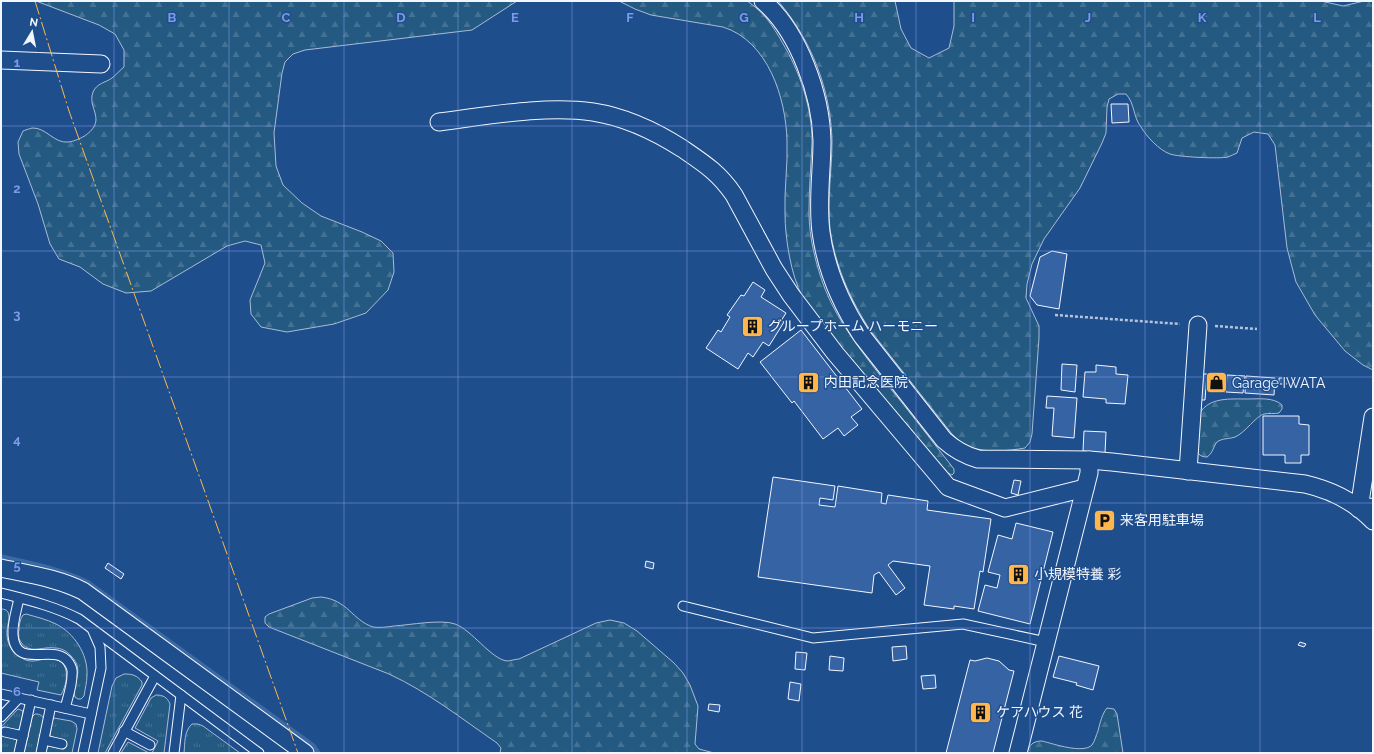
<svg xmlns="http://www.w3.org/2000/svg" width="1374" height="754" font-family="Raleway,'Noto Sans JP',sans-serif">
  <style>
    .grass { fill: url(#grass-tufts); stroke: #a8bbd7 }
    .forest { fill: url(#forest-firs); stroke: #a8bbd7 }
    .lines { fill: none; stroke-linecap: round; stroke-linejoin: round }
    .stream { stroke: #3b69a3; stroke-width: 5.5 }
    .building { fill: #3563a3; stroke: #f2f6ff }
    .service-casing { stroke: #f2f6ff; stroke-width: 11 }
    .minor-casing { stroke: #f2f6ff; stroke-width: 19 }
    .path { stroke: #b3c4dc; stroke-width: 2.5; stroke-dasharray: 3 2; stroke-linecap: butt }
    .service { stroke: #1f4e8c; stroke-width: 9 }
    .minor { stroke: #1f4e8c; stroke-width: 17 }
    .power { stroke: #ffb74d; stroke-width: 1; stroke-dasharray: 14 3 2 3; stroke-linecap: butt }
    .grid { fill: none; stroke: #7d9aea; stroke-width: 1; stroke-opacity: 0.55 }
    .labels { text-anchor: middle; stroke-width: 3; stroke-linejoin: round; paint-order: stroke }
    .poi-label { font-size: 14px; fill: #f2f6ff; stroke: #1f4e8c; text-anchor: start }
    .grid-label { font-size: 13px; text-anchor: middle; font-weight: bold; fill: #7d9aea; stroke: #1f4e8c; stroke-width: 3; stroke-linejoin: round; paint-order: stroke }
  </style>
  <defs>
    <pattern id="grass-tufts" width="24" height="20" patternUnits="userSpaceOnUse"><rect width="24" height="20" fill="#245a82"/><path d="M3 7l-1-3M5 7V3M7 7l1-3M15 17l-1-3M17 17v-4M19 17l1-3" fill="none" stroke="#447295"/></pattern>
    <pattern id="forest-firs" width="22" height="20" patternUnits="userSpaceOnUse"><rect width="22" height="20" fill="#245a82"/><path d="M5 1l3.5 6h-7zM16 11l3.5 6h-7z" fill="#447295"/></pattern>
  </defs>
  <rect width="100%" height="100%" fill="#1f4e8c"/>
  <g class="grass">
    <path d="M1 609C15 609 6 626 7 634 7 643 11 650 18 655 31 667 40 657 53 659 71 661 68 683 61 695L37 690 39 682 1 673Z"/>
    <path d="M26 614C36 617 46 619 56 624 74 633 88 654 87 675 87 682 85 689 84 696L81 699H78L75 697C71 683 86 671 71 656 67 651 61 648 55 648 43 646 29 655 21 642 18 638 18 634 19 630 19 625 20 619 23 615Z"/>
    <path d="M124 674C132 674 137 675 142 682V685L105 753H98L112 686 116 678Z"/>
    <path d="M156 695C163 695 167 697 170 704L164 753H152L158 741 135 728 151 698Z"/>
    <polygon points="18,709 23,711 21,728 17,730 5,728 3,735 17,740 15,753 1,753 1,727"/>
    <path d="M35 714C40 714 42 715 44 719L36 753H24L32 717Z"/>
    <polygon points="54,718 71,721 76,724 77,729 72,753 45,753 48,746 62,749 64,741 50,736 52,721"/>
    <path d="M192 724H198L203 726 240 753H184C185 743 184 731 192 724Z"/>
    <polygon points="128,742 130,743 149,753 121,753"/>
  </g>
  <g class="forest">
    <path d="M36 1H517L472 30 305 50 293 54 285 62 282 73 274 133 276 166 283 185 302 203 321 216 362 232 381 241 393 253 394 272 388 290 366 313 334 324 287 332 261 327 251 314 250 300 265 263 261 245 245 241 227 246 151 291 126 293 103 284 80 267 59 259 50 244 38 204 19 154 18 142 23 131C25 130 29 129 32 128 46 127 54 144 69 142 80 140 95 132 96 120 96 110 89 103 93 92 97 83 105 83 112 78 116 75 120 70 124 67V50L115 34 99 25Z"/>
    <path d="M619 1H747C763 11 773 26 782 42 800 72 812 107 812 142 811 166 809 189 809 212 809 238 816 265 825 289 839 324 863 353 886 383 909 411 931 440 954 469V473L952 475 948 473 842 348 802 296C791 275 785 238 785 214 784 190 788 165 787 141 786 98 768 41 723 27L651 15 635 9Z"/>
    <path d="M778 1H895L901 29 911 48 929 58 949 48 954 26V1H1321L1343 6 1364 1H1373V370L1363 365 1345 351 1315 315 1296 282 1287 248 1275 145 1268 134 1254 132 1242 138 1237 153C1234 154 1231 156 1228 157 1220 159 1178 157 1170 154 1159 150 1147 137 1141 127 1133 117 1135 104 1126 94H1118L1109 99 1107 107 1106 133 1102 143 1080 188 1044 239 1032 264 1027 284 1026 298 1039 326V338L1032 434 1030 442 1025 448C1008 451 986 453 970 447 963 444 957 439 952 434L870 330C850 299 835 265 830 229 827 199 832 170 832 141 831 90 811 39 778 1Z"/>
    <path d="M1247 399C1258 399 1274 397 1282 405V409L1279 413C1274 414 1269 413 1264 414 1256 416 1245 433 1235 437 1230 439 1222 438 1217 442 1213 447 1213 453 1207 457 1201 457 1198 455 1196 448 1197 441 1197 419 1200 413 1209 397 1231 399 1247 399Z"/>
    <path d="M321 597C348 600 352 620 373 627 379 628 388 627 394 626 409 625 442 619 455 624 472 630 491 659 507 661 510 661 516 659 519 659L596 623 610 620 624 623 637 631 674 663 683 673 690 685 698 706 695 744 699 749 714 753H500L501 748 497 743C462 719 428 692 389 674L269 627 265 623V617L269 614 312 598Z"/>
    <path d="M1107 708 1114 709 1117 714 1123 753H1027C1029 745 1033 741 1042 741 1054 744 1083 754 1092 745 1095 741 1096 735 1098 731 1100 723 1102 714 1107 708Z"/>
  </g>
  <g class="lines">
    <path class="stream" d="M1 557C30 564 61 569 88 583L302 738 313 746 318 753"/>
  </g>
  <g class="building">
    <polygon points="1111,104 1128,104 1129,122 1112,123"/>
    <polygon points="1052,251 1067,254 1059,309 1037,305 1030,296 1040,257"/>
    <polygon points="753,282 765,290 761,297 786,313 781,321 784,322 769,346 763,342 753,357 748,353 738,369 706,348 718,330 721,332 730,317 727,315 741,295 744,296"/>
    <polygon points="801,330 862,409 851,417 858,425 844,436 838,428 823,439 794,401 792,403 760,362"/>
    <polygon points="1062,364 1077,365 1075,392 1061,390"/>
    <polygon points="1096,365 1116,367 1116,374 1128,375 1125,404 1106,403 1106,399 1083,397 1085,372 1096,372"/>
    <polygon points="1199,374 1207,374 1205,400 1197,400"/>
    <polygon points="1209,375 1226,376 1225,392 1208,391"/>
    <polygon points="1227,375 1245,376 1243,393 1226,392"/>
    <polygon points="1246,376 1275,378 1274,395 1245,393"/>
    <polygon points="1279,378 1288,378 1287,384 1279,384"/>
    <polygon points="1047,396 1077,398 1074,438 1052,436 1054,408 1046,408"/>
    <polygon points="1263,416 1299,416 1299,424 1309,425 1309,455 1301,455 1301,463 1285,463 1285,455 1263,455"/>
    <polygon points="1084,431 1106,432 1105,453 1083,451"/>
    <polygon points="773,477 835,486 833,500 820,498 819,505 835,507 838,486 882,493 881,503 886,504 888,495 928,501 927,510 991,519 983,572 980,571 974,609 954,606 954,609 924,605 930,566 893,561 888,565 905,588 896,595 879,572 874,575 872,593 758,577"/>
    <polygon points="1014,480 1021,481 1018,495 1011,493"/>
    <polygon points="1016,523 1053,532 1030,624 978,611 985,585 997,588 1000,575 988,572 998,535 1012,539"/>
    <polygon points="646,561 654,563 653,569 645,567"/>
    <polygon points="108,563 124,574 121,579 105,568"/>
    <polygon points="1300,642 1306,644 1304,647 1298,645"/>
    <polygon points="906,646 907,659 893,661 892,647"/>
    <polygon points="796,652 807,653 805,670 795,669"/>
    <polygon points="830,656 844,658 843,671 829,670"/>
    <polygon points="1059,656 1099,666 1093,690 1076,685 1077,683 1053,677"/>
    <polygon points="987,658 999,661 1009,670 1014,671 993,753 946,753 970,660 975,661"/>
    <polygon points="935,675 936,688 923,689 921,676"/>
    <polygon points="790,682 801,684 799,701 788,699"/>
    <polygon points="709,704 720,705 719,712 708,710"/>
  </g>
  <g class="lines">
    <defs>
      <g id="service">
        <path d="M1 593C28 600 54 606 79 619L259 753"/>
        <path d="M19 598C17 609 12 623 13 635 16 672 55 641 69 663 71 666 73 670 72 675 72 686 68 697 65 708"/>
        <polyline points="683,606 813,638 963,624 1046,642"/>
        <polyline points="1,694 91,714"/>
        <polyline points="1,717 19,698"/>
        <polyline points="124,731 150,745"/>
        <polyline points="5,732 23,736"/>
        <polyline points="44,740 62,744"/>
        <polyline points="19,753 31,700"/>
        <polyline points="41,753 51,705"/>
        <polyline points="83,753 101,668 100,647 93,631"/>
        <polyline points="113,753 155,676"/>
        <polyline points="174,753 181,695"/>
      </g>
      <g id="minor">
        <path d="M763 1C799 32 821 95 822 141 822 171 817 202 821 232 826 270 841 304 862 336L944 440C955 450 964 455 978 459L1089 460 1112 462 1305 484C1331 490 1354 501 1373 521"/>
        <polyline points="1,60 101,64"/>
        <path d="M439 122C487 116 545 105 593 112 626 117 655 131 683 149 705 164 719 173 734 195L774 269 791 295 835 353 948 487 1005 508 1085 488"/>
        <polyline points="1188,471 1198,325"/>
        <polyline points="1369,507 1359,509 1373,417"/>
        <path d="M1 568C28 574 57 578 83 591L305 753"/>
        <polyline points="1018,753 1089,473 1089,460"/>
      </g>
    </defs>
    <use href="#service" class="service-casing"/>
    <use href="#minor" class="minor-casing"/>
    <g class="path">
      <polyline points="1055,315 1180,324"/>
      <polyline points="1215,326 1257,329"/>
    </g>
    <use href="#service" class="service"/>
    <use href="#minor" class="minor"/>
    <polyline class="power" points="35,1 69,111 298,753"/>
  </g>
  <path class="grid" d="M114 1V753M229 1V753M344 1V753M458 1V753M572 1V753M687 1V753M802 1V753M916 1V753M1030 1V753M1145 1V753M1260 1V753M1 126H1373M1 251H1373M1 377H1373M1 503H1373M1 628H1373"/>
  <defs>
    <symbol id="building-square" viewBox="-11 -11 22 22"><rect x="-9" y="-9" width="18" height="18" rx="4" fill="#ffb74d" stroke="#1f4e8c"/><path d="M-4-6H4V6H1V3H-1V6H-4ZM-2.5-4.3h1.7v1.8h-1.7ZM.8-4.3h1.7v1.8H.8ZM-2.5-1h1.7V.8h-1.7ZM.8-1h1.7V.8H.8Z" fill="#111"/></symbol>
    <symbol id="shop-square" viewBox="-11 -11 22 22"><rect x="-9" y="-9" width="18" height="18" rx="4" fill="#ffb74d" stroke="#1f4e8c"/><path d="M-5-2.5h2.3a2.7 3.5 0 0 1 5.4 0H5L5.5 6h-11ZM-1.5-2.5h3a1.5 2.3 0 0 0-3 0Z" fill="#111"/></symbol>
    <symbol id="parking-square" viewBox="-11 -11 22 22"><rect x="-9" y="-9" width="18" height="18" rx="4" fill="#ffb74d" stroke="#1f4e8c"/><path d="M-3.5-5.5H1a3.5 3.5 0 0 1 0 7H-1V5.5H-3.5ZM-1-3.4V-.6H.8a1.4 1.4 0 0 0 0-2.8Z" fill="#111"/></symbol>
  </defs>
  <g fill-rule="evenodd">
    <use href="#building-square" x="740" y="314" width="25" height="25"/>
    <use href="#building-square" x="796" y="370" width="25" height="25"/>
    <use href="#shop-square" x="1204" y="370" width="25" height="25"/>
    <use href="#parking-square" x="1092" y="508" width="25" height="25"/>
    <use href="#building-square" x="1006" y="562" width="25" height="25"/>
    <use href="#building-square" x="968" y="700" width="25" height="25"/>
  </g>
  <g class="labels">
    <g class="poi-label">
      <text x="768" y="331">グループホーム ハーモニー</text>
      <text x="824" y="387">内田記念医院</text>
      <text x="1232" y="388">Garage IWATA</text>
      <text x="1120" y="525">来客用駐車場</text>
      <text x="1034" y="579">小規模特養 彩</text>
      <text x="996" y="717">ケアハウス 花</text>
    </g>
  </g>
  <g class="grid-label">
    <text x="172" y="22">B</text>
    <text x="286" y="22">C</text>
    <text x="401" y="22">D</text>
    <text x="515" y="22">E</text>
    <text x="630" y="22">F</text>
    <text x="744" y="22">G</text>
    <text x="859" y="22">H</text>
    <text x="973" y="22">I</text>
    <text x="1088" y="22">J</text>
    <text x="1202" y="22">K</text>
    <text x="1317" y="22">L</text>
    <text x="17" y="67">1</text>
    <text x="17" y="193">2</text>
    <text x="17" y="319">3</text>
    <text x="17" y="444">4</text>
    <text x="17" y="570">5</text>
    <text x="17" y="696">6</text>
  </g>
  <rect width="1374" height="754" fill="none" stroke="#f2f6ff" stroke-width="4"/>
  <g transform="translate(32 32) rotate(10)" stroke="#1f4e8c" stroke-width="3" paint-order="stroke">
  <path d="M0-3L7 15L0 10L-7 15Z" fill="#f2f6ff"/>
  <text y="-6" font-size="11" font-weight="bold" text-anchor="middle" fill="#f2f6ff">N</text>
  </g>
</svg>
